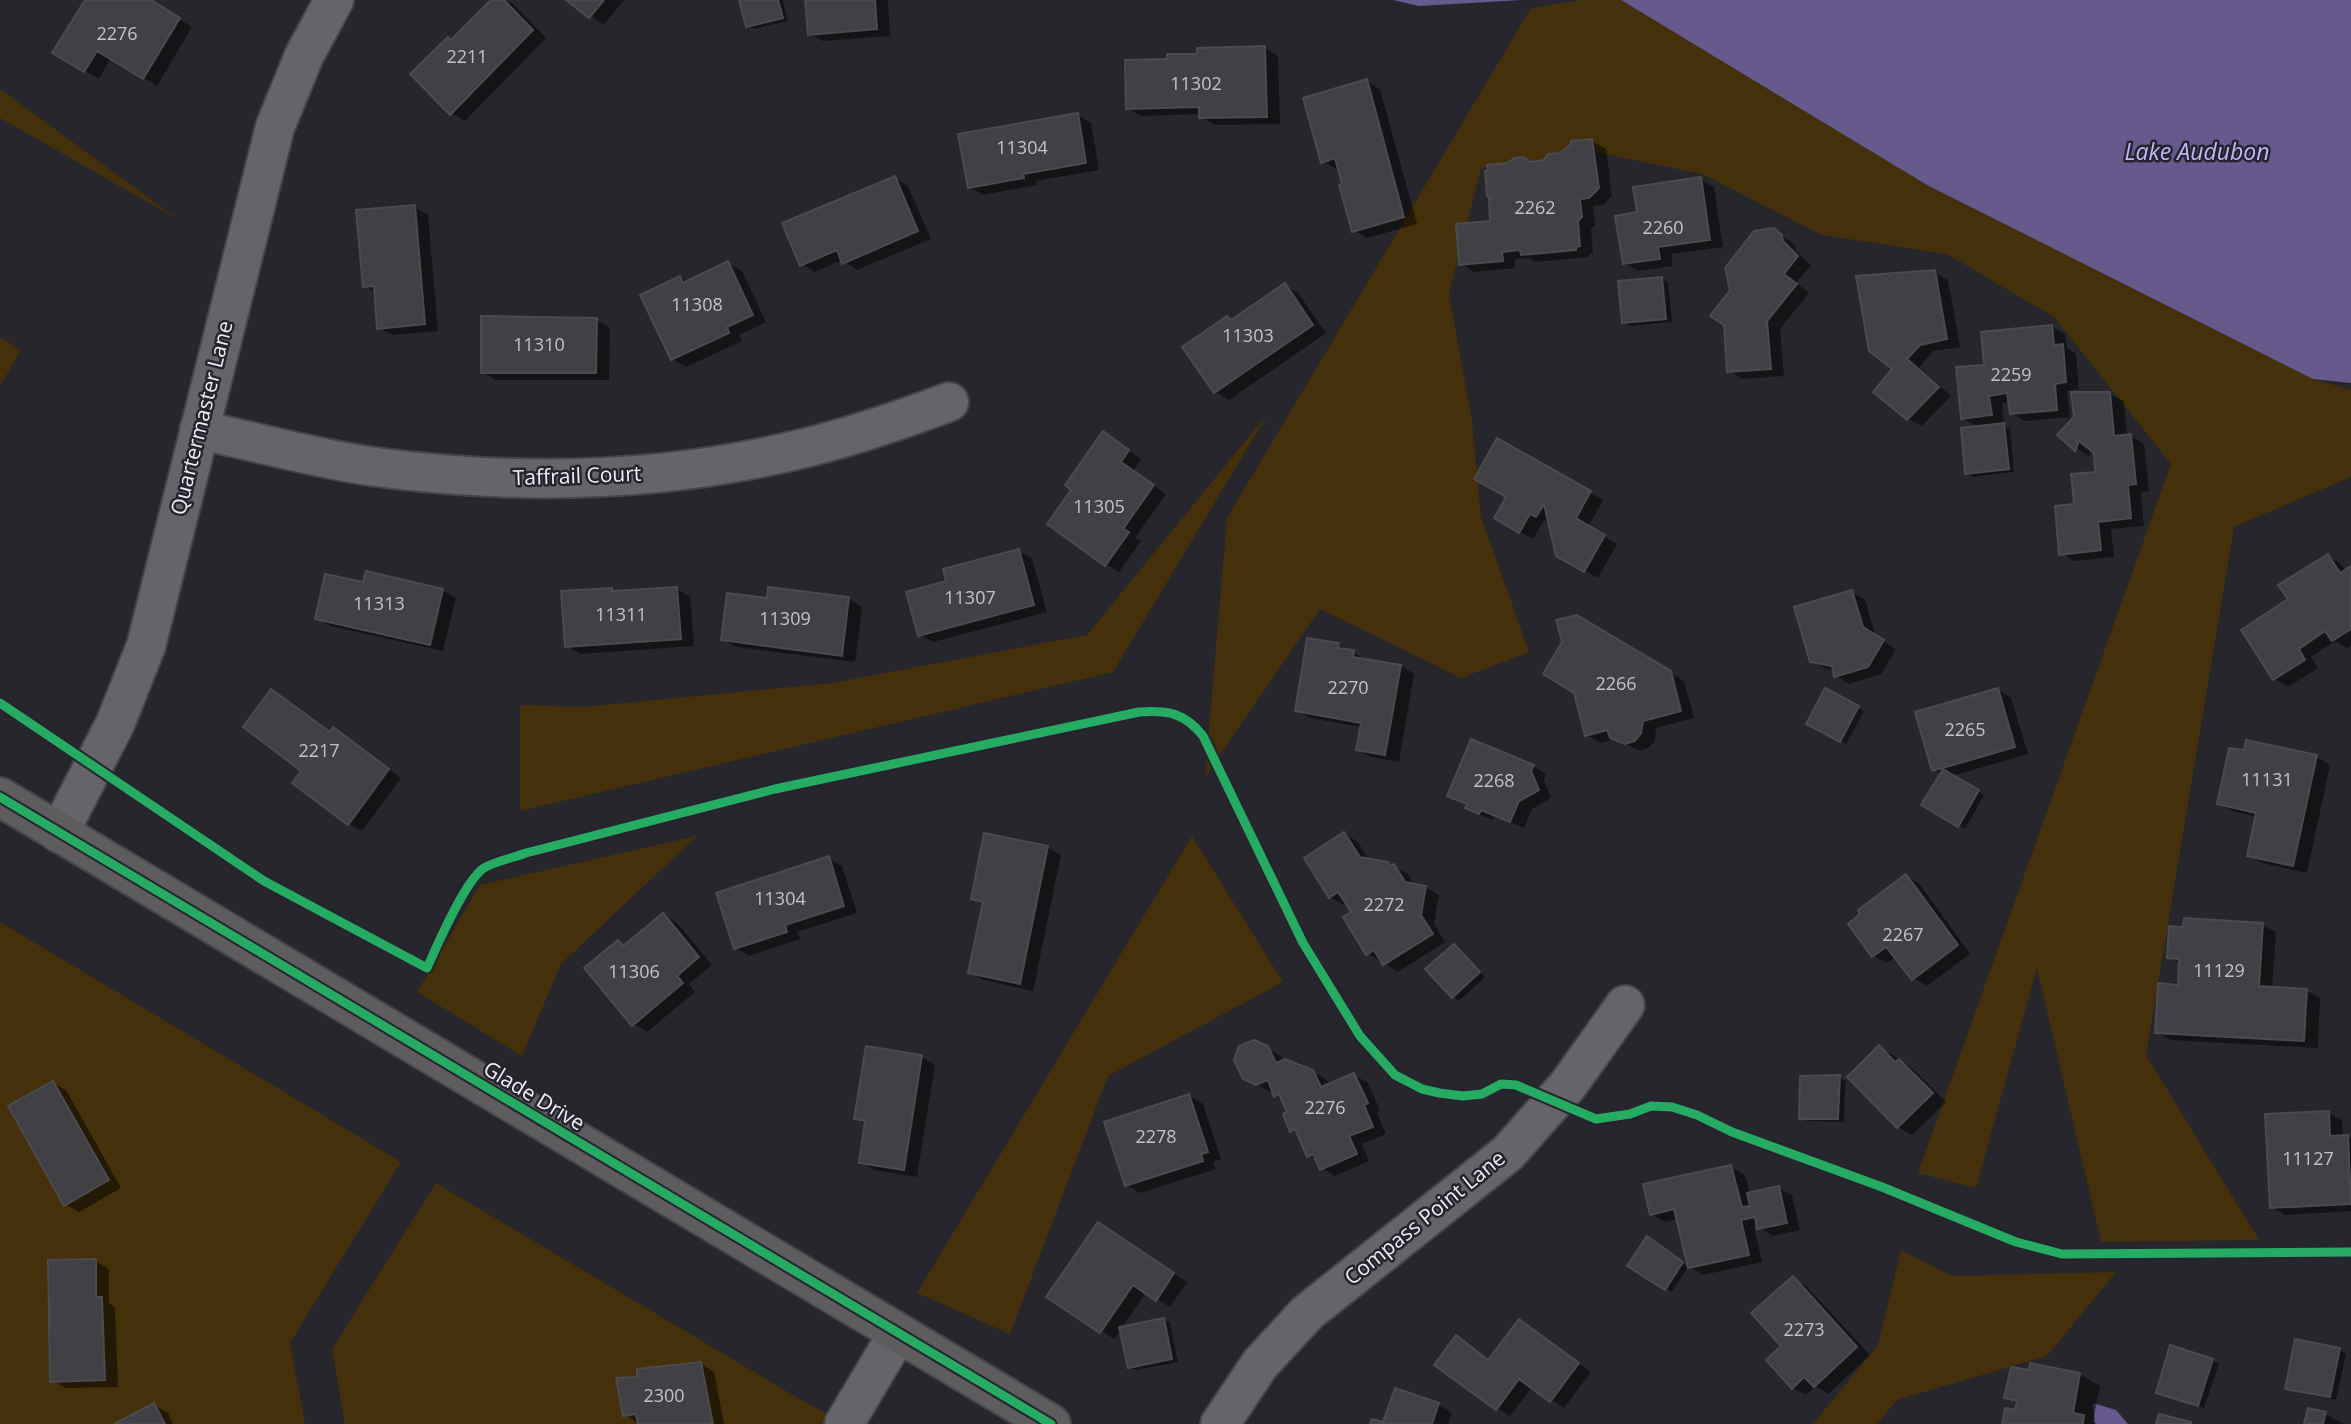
<svg xmlns="http://www.w3.org/2000/svg" width="2351" height="1424" font-family="'Open Sans',sans-serif">
  <style>
    .green { fill: #44300a }
    .water { fill: #665a8d }
    .shadow { fill: #0007 }
    .building { fill: #414045; stroke: #4b4b4f; stroke-width: 2 }
    .lines { fill: none; stroke-linecap: round; stroke-linejoin: round }
    .street-casing { stroke: #454449; stroke-width: 42 }
    .secondary-casing { stroke: #454449; stroke-width: 42 }
    .street { stroke: #656468; stroke-width: 38 }
    .secondary { stroke: #5e5c5e; stroke-width: 38 }
    .cycleway-casing { stroke: #26242e; stroke-width: 13 }
    .cycleway { stroke: #26ab63; stroke-width: 9 }
    .labels { text-anchor: middle; stroke-width: 5; stroke-linejoin: round; paint-order: stroke }
    .number-label { font-size: 18px; fill: #c4c2c8 }
    .street-label { font-size: 21px; fill: #efeef4; stroke: #26242e }
    .water-label { font-size: 23px; font-style: italic; fill: #c3b5f8; stroke: #26242e }
  </style>
  <rect width="100%" height="100%" fill="#27262c"/>
  <g class="green">
    <polygon points="1581,0 1621,0 1927,185 2313,379 2351,390 2351,477 2234,527 2146,1055 2259,1240 2101,1242 2037,968 1976,1188 1918,1173 2171,464 2054,317 1947,254 1822,235 1702,174 1596,152 1481,168 1449,294 1472,421 1481,517 1529,652 1461,678 1320,609 1205,777 1227,518 1531,8"/>
    <polygon points="0,89 179,220 0,118"/>
    <polygon points="0,337 21,350 0,386"/>
    <polygon points="1269,412 1113,672 520,811 520,705 583,707 832,683 1087,635"/>
    <polygon points="697,836 561,964 522,1056 417,992 480,885"/>
    <polygon points="1192,836 1283,982 1108,1076 1010,1334 917,1293"/>
    <polygon points="0,922 401,1162 290,1343 305,1424 0,1424"/>
    <polygon points="436,1183 803,1401 847,1424 345,1424 332,1349"/>
    <polygon points="1901,1250 1952,1276 2116,1272 2047,1356 1897,1400 1877,1424 1813,1424 1878,1345"/>
  </g>
  <g class="water">
    <polygon points="1393,0 1522,0 1419,6"/>
    <polygon points="1621,0 2351,0 2351,383 2313,379 1927,185"/>
    <polygon points="2093,1403 2116,1410 2128,1424 2095,1424"/>
  </g>
  <g class="shadow">
    <polygon points="87,0 148,0 192,27 157,86 111,58 99,79 55,53"/>
    <polygon points="494,0 506,0 512,3 546,38 465,121 451,113 452,41"/>
    <polygon points="569,0 624,0 604,25"/>
    <polygon points="741,0 783,0 788,21 754,29 747,26"/>
    <polygon points="807,0 888,0 890,36 823,41 809,34"/>
    <polygon points="1265,48 1278,56 1280,124 1215,125 1201,117 1201,114 1141,116 1127,108 1169,60"/>
    <polygon points="1366,81 1380,89 1417,224 1367,238 1354,230 1340,168 1336,169 1323,161"/>
    <polygon points="1078,115 1091,123 1099,170 1036,181 1037,185 983,195 969,187"/>
    <polygon points="1592,141 1606,149 1612,196 1603,205 1593,206 1595,225 1591,229 1593,253 1589,254 1589,257 1536,262 1528,258 1515,259 1515,268 1474,272 1461,264 1492,223 1497,200 1488,195 1531,163 1545,162"/>
    <polygon points="895,178 908,186 931,239 857,270 843,260 815,272 801,264"/>
    <polygon points="1700,179 1714,187 1723,247 1671,254 1673,266 1638,271 1624,263 1639,214"/>
    <polygon points="414,207 428,215 438,331 393,335 379,328 376,293 365,286"/>
    <polygon points="1774,230 1795,245 1796,251 1811,265 1796,283 1809,293 1780,329 1784,376 1742,379 1729,371 1732,291"/>
    <polygon points="728,263 742,271 766,322 739,335 742,341 686,367 673,359 680,278 688,282"/>
    <polygon points="1935,272 1948,280 1960,347 1933,351 1919,368 1951,396 1922,426 1908,419 1895,369"/>
    <polygon points="1662,279 1668,282 1672,322 1630,326 1624,322"/>
    <polygon points="1285,285 1298,293 1326,333 1229,400 1215,392 1233,321"/>
    <polygon points="596,320 610,328 609,380 496,380 482,372"/>
    <polygon points="2052,327 2065,334 2067,348 2076,354 2079,389 2067,391 2070,417 2025,421 2011,413 2010,402 2002,403 2004,422 2000,423 2010,429 2014,472 1973,477 1967,473 1980,428 1962,418 1986,366"/>
    <polygon points="2110,394 2124,401 2127,436 2131,436 2144,444 2149,491 2141,492 2144,526 2111,529 2114,557 2074,561 2061,553 2076,506 2097,474 2095,452 2092,449 2089,457 2059,435"/>
    <polygon points="1104,434 1141,459 1133,471 1166,494 1135,538 1141,541 1119,572 1106,564 1074,489"/>
    <polygon points="1498,440 1603,500 1588,527 1617,544 1598,578 1558,555 1550,523 1544,520 1533,539 1496,518 1508,497"/>
    <polygon points="1019,551 1032,559 1047,612 933,642 920,635 948,582"/>
    <polygon points="2328,556 2341,564 2346,571 2351,568 2351,645 2347,648 2335,641 2311,657 2318,668 2288,687 2275,679 2243,630 2290,600"/>
    <polygon points="364,584 442,590 456,598 443,651 330,626 317,618"/>
    <polygon points="611,589 617,593 677,589 690,597 694,646 580,654 567,646"/>
    <polygon points="1852,592 1865,600 1876,637 1896,649 1881,674 1849,684 1836,676 1834,671 1826,669 1812,661"/>
    <polygon points="849,599 862,607 855,662 737,647 723,640 768,600"/>
    <polygon points="1577,617 1684,681 1694,718 1656,728 1655,741 1648,748 1640,751 1615,739 1600,743 1587,735"/>
    <polygon points="1338,645 1367,660 1401,666 1414,674 1399,762 1371,757 1358,749 1362,727 1310,718 1297,710"/>
    <polygon points="1998,690 2011,698 2028,754 1952,776 1984,795 1965,829 1924,805 1942,774 1934,770"/>
    <polygon points="271,691 331,733 334,730 347,737 401,778 362,831 348,823 304,771"/>
    <polygon points="1826,691 1864,711 1846,744 1809,723"/>
    <polygon points="2247,742 2317,757 2330,765 2307,873 2262,863 2249,855 2257,817 2232,811 2219,804 2245,752"/>
    <polygon points="1533,766 1546,774 1544,780 1551,798 1532,809 1524,828 1495,816 1493,820 1480,815 1449,795"/>
    <polygon points="1344,834 1358,842 1369,861 1394,866 1408,874 1415,886 1425,887 1439,895 1434,924 1445,942 1398,972 1367,953 1353,913 1347,903 1344,905 1330,897"/>
    <polygon points="1047,847 1061,855 1033,991 984,980 970,972 984,905 973,898"/>
    <polygon points="828,858 842,866 857,913 797,932 800,939 749,956 736,948"/>
    <polygon points="1906,876 1919,883 1970,954 1927,986 1914,978 1896,957 1887,963 1873,956"/>
    <polygon points="663,915 677,923 712,965 689,984 695,992 647,1032 634,1024 618,942 625,946"/>
    <polygon points="2262,925 2276,932 2272,989 2307,991 2320,998 2318,1048 2170,1040 2157,1032 2180,986 2181,964 2169,957"/>
    <polygon points="1454,946 1460,949 1485,977 1459,1001 1453,997"/>
    <polygon points="1880,1047 1912,1068 1946,1102 1912,1135 1898,1127 1849,1077"/>
    <polygon points="1267,1048 1281,1056 1284,1062 1313,1072 1327,1080 1329,1086 1354,1075 1368,1083 1380,1110 1377,1113 1386,1134 1362,1144 1369,1161 1335,1176 1321,1168 1318,1161 1308,1155 1299,1135 1292,1131 1289,1113 1284,1100 1276,1096 1274,1091 1271,1092 1244,1078"/>
    <polygon points="922,1057 935,1065 917,1177 874,1170 861,1162 867,1125 856,1119"/>
    <polygon points="1839,1077 1845,1081 1844,1122 1807,1121 1801,1118"/>
    <polygon points="53,1083 66,1090 121,1188 79,1212 65,1204"/>
    <polygon points="1189,1096 1203,1104 1221,1159 1213,1162 1216,1169 1140,1193 1127,1185"/>
    <polygon points="2328,1113 2342,1120 2343,1137 2351,1139 2351,1211 2285,1215 2272,1207"/>
    <polygon points="1731,1167 1745,1175 1750,1194 1779,1188 1792,1195 1800,1230 1772,1236 1758,1226 1754,1227 1762,1262 1703,1275 1690,1267 1678,1219 1665,1222 1651,1214"/>
    <polygon points="1111,1232 1187,1282 1170,1307 1146,1292 1122,1328 1164,1319 1170,1323 1178,1362 1136,1370 1130,1367 1122,1329 1114,1339 1049,1297"/>
    <polygon points="1653,1242 1688,1267 1672,1292 1629,1265"/>
    <polygon points="95,1261 109,1269 109,1303 115,1307 118,1387 66,1388 52,1381"/>
    <polygon points="1793,1278 1806,1286 1870,1355 1828,1394 1816,1386 1806,1395 1793,1388 1783,1346"/>
    <polygon points="1519,1321 1591,1372 1564,1408 1532,1387 1510,1416 1497,1408 1456,1337 1490,1360"/>
    <polygon points="2296,1341 2340,1350 2346,1354 2336,1400 2293,1391 2287,1388"/>
    <polygon points="2212,1360 2219,1364 2204,1408 2158,1392"/>
    <polygon points="701,1364 714,1372 724,1424 639,1424 625,1415 639,1378"/>
    <polygon points="2079,1374 2100,1386 2093,1422 2097,1424 2004,1424 2016,1412 2018,1404 2006,1397"/>
    <polygon points="1396,1390 1439,1405 1452,1413 1448,1424 1385,1424"/>
    <polygon points="154,1405 168,1413 173,1424 118,1424"/>
    <polygon points="2325,1414 2342,1423 2345,1424 2306,1424"/>
  </g>
  <g class="building">
    <polygon points="85,0 151,0 180,18 143,79 97,51 84,72 52,53"/>
    <polygon points="491,0 504,0 533,30 450,115 410,74 448,37 451,40"/>
    <polygon points="566,0 604,0 589,18"/>
    <polygon points="739,0 778,0 783,18 746,27"/>
    <polygon points="805,0 875,0 877,29 808,35"/>
    <polygon points="1265,46 1267,117 1199,118 1199,107 1126,109 1125,60 1167,59 1167,54 1197,54 1197,48"/>
    <polygon points="1367,79 1404,217 1352,232 1339,185 1342,184 1335,158 1321,163 1303,98"/>
    <polygon points="1078,113 1086,163 1023,174 1024,178 968,188 958,134"/>
    <polygon points="1592,139 1599,188 1589,198 1580,199 1582,217 1578,221 1580,246 1576,247 1576,250 1521,255 1520,250 1502,252 1503,261 1459,265 1456,224 1490,221 1489,198 1491,198 1490,195 1487,196 1485,171 1488,171 1487,165 1508,163 1514,158 1523,157 1530,162 1544,160 1548,154 1560,153 1571,144 1571,141"/>
    <polygon points="895,176 918,231 842,264 837,250 800,266 782,223"/>
    <polygon points="1701,177 1710,240 1658,247 1660,259 1623,264 1615,216 1637,212 1633,187"/>
    <polygon points="415,205 425,324 377,329 374,286 363,287 356,210"/>
    <polygon points="1774,228 1782,235 1783,241 1798,256 1784,274 1797,284 1767,321 1771,369 1727,372 1724,325 1710,316 1730,290 1725,268 1754,231"/>
    <polygon points="728,261 753,315 727,327 729,333 671,360 640,295 680,276 683,283"/>
    <polygon points="1935,270 1947,339 1920,345 1907,359 1939,387 1907,420 1873,392 1892,369 1869,351 1856,276"/>
    <polygon points="1662,277 1666,319 1622,323 1618,281"/>
    <polygon points="1285,283 1313,325 1214,393 1182,347 1227,316 1231,320"/>
    <polygon points="481,316 597,318 596,373 481,373"/>
    <polygon points="2052,325 2054,345 2063,344 2066,382 2055,384 2057,410 2010,414 2007,393 1989,396 1992,415 1961,419 1956,367 1984,365 1981,332"/>
    <polygon points="2071,392 2110,392 2114,436 2131,434 2136,484 2128,485 2131,518 2098,522 2101,550 2059,555 2055,506 2074,504 2071,474 2095,472 2094,453 2079,441 2075,451 2057,435 2074,417"/>
    <polygon points="2004,423 2009,469 1965,474 1961,428"/>
    <polygon points="1103,431 1129,450 1121,462 1154,485 1123,529 1129,532 1105,566 1047,524 1071,490 1065,485"/>
    <polygon points="1497,438 1591,491 1576,518 1605,535 1584,572 1556,556 1544,504 1536,517 1530,514 1519,533 1494,518 1506,497 1474,479"/>
    <polygon points="1019,549 1034,605 918,636 906,592 946,581 943,569"/>
    <polygon points="2328,554 2340,573 2351,566 2351,629 2332,641 2325,631 2299,649 2305,660 2273,680 2241,630 2288,599 2278,585"/>
    <polygon points="366,571 443,589 430,645 315,619 325,574 363,582"/>
    <polygon points="677,587 681,639 565,647 561,591 612,588 612,591"/>
    <polygon points="768,587 849,597 842,656 721,640 727,593 767,598"/>
    <polygon points="1852,590 1863,627 1884,640 1868,667 1834,677 1832,666 1810,662 1794,607"/>
    <polygon points="1577,615 1671,671 1681,711 1643,721 1641,733 1635,741 1625,744 1610,738 1607,730 1585,736 1574,693 1543,674 1562,642 1556,620"/>
    <polygon points="1307,638 1339,643 1338,648 1354,650 1353,657 1401,665 1385,755 1356,750 1361,723 1295,711"/>
    <polygon points="1825,688 1859,706 1840,742 1806,724"/>
    <polygon points="1998,688 2015,747 1932,771 1915,712"/>
    <polygon points="271,689 330,732 333,727 389,769 348,825 292,783 301,771 243,727"/>
    <polygon points="1471,739 1534,765 1531,771 1539,790 1519,801 1510,822 1481,810 1479,814 1465,808 1467,804 1447,796"/>
    <polygon points="2246,740 2317,755 2293,866 2247,856 2256,813 2217,804 2229,748 2244,750"/>
    <polygon points="1943,769 1979,790 1958,827 1921,805"/>
    <polygon points="1344,832 1360,857 1388,862 1391,866 1394,864 1405,882 1426,886 1421,915 1433,934 1383,965 1374,950 1366,955 1343,917 1351,912 1338,892 1329,898 1304,858"/>
    <polygon points="984,833 1048,846 1020,984 968,973 983,902 971,899"/>
    <polygon points="829,856 844,906 785,925 787,932 734,949 716,893"/>
    <polygon points="1906,874 1958,945 1912,980 1886,947 1872,957 1848,924 1860,914 1858,910"/>
    <polygon points="663,913 699,957 677,976 683,983 632,1026 584,968 618,940 623,946"/>
    <polygon points="2184,918 2263,923 2259,986 2307,989 2304,1041 2155,1033 2158,983 2178,985 2179,959 2167,958 2169,926 2183,927"/>
    <polygon points="1454,944 1480,972 1452,998 1425,969"/>
    <polygon points="1254,1040 1268,1046 1276,1063 1285,1059 1313,1070 1321,1087 1354,1073 1368,1103 1364,1105 1373,1127 1349,1136 1357,1154 1320,1170 1313,1154 1307,1157 1295,1129 1290,1132 1283,1114 1287,1112 1279,1094 1274,1097 1268,1080 1256,1085 1243,1079 1234,1060 1239,1046"/>
    <polygon points="1879,1045 1895,1062 1899,1059 1933,1093 1897,1128 1847,1077"/>
    <polygon points="866,1046 922,1055 904,1170 859,1163 865,1121 854,1119"/>
    <polygon points="1840,1075 1838,1119 1799,1119 1800,1076"/>
    <polygon points="53,1081 109,1180 64,1206 8,1106"/>
    <polygon points="1189,1094 1208,1152 1201,1154 1203,1161 1125,1186 1104,1122"/>
    <polygon points="2329,1111 2330,1136 2348,1135 2351,1204 2270,1208 2265,1114"/>
    <polygon points="1731,1165 1742,1207 1750,1206 1747,1193 1779,1186 1787,1223 1757,1229 1755,1217 1741,1220 1749,1255 1688,1268 1674,1209 1650,1215 1643,1184"/>
    <polygon points="1098,1222 1174,1273 1156,1301 1133,1285 1100,1333 1046,1297"/>
    <polygon points="1647,1236 1683,1262 1665,1290 1627,1266"/>
    <polygon points="96,1259 96,1297 102,1297 105,1380 50,1382 48,1260"/>
    <polygon points="1793,1276 1857,1347 1814,1387 1804,1377 1792,1389 1766,1360 1781,1346 1751,1313"/>
    <polygon points="1164,1318 1172,1359 1128,1368 1119,1327"/>
    <polygon points="1519,1319 1579,1363 1550,1402 1519,1379 1496,1410 1434,1365 1456,1335 1488,1360"/>
    <polygon points="2295,1339 2340,1348 2330,1397 2285,1389"/>
    <polygon points="2170,1345 2213,1359 2198,1406 2156,1393"/>
    <polygon points="701,1362 713,1424 638,1424 636,1414 623,1416 616,1378 637,1377 637,1369"/>
    <polygon points="2030,1363 2080,1373 2073,1413 2084,1415 2083,1424 2002,1424 2005,1408 2015,1410 2017,1401 2004,1398 2011,1367 2029,1370"/>
    <polygon points="1395,1388 1439,1403 1432,1424 1370,1424 1372,1419 1383,1422"/>
    <polygon points="154,1403 165,1424 114,1424"/>
    <polygon points="2308,1408 2326,1412 2323,1424 2304,1424"/>
    <polygon points="2159,1414 2191,1422 2191,1424 2156,1424"/>
  </g>
  <g class="lines">
    <defs>
      <g id="street">
        <path d="M199 430C258 442 317 459 376 467 514 485 656 483 792 451 846 439 898 421 949 402"/>
        <polyline points="59,833 115,724 146,646 275,127 304,56 334,0"/>
        <polyline points="844,1424 898,1333"/>
        <polyline points="1220,1424 1260,1364 1307,1313 1508,1153 1568,1085 1625,1005"/>
      </g>
      <polyline id="secondary" points="0,797 1051,1424"/>
    </defs>
    <use href="#street" class="street-casing"/>
    <use href="#secondary" class="secondary-casing"/>
    <use href="#street" class="street"/>
    <use href="#secondary" class="secondary"/>
    <defs>
      <g id="cycleway">
        <path d="M0 703 264 881 427 968C437 946 465 880 484 868 496 861 513 858 526 853L775 789 1139 712C1168 710 1185 713 1203 736L1303 943 1360 1036 1395 1075 1422 1089 1439 1093 1463 1096 1482 1094 1501 1084 1516 1085 1596 1119 1630 1114 1651 1106 1672 1107 1697 1115 1732 1132 1882 1187 2016 1242 2062 1254 2351 1252"/>
        <polyline points="0,797 1051,1424"/>
      </g>
    </defs>
    <use href="#cycleway" class="cycleway-casing"/>
    <use href="#cycleway" class="cycleway"/>
  </g>
  <g class="labels">
    <g class="number-label">
      <text x="117" y="40">2276</text>
      <text x="467" y="63">2211</text>
      <text x="1196" y="90">11302</text>
      <text x="1022" y="154">11304</text>
      <text x="1535" y="214">2262</text>
      <text x="1663" y="234">2260</text>
      <text x="697" y="311">11308</text>
      <text x="1248" y="342">11303</text>
      <text x="539" y="351">11310</text>
      <text x="2011" y="381">2259</text>
      <text x="1099" y="513">11305</text>
      <text x="970" y="604">11307</text>
      <text x="379" y="610">11313</text>
      <text x="621" y="621">11311</text>
      <text x="785" y="625">11309</text>
      <text x="1616" y="690">2266</text>
      <text x="1348" y="694">2270</text>
      <text x="1965" y="736">2265</text>
      <text x="319" y="757">2217</text>
      <text x="2267" y="786">11131</text>
      <text x="1494" y="787">2268</text>
      <text x="780" y="905">11304</text>
      <text x="1384" y="911">2272</text>
      <text x="1903" y="941">2267</text>
      <text x="2219" y="977">11129</text>
      <text x="634" y="978">11306</text>
      <text x="1325" y="1114">2276</text>
      <text x="1156" y="1143">2278</text>
      <text x="2308" y="1165">11127</text>
      <text x="1804" y="1336">2273</text>
      <text x="664" y="1402">2300</text>
    </g>
    <g class="street-label">
      <text transform="translate(202 418) rotate(-76)" y="7">Quartermaster Lane</text>
      <text transform="translate(577 476) rotate(-2)" y="7">Taffrail Court</text>
      <text transform="translate(534 1096) rotate(31)" y="7">Glade Drive</text>
      <text transform="translate(1425 1218) rotate(-39)" y="7">Compass Point Lane</text>
    </g>
    <g class="water-label">
      <text x="2197" y="160">Lake Audubon</text>
    </g>
  </g>
</svg>
